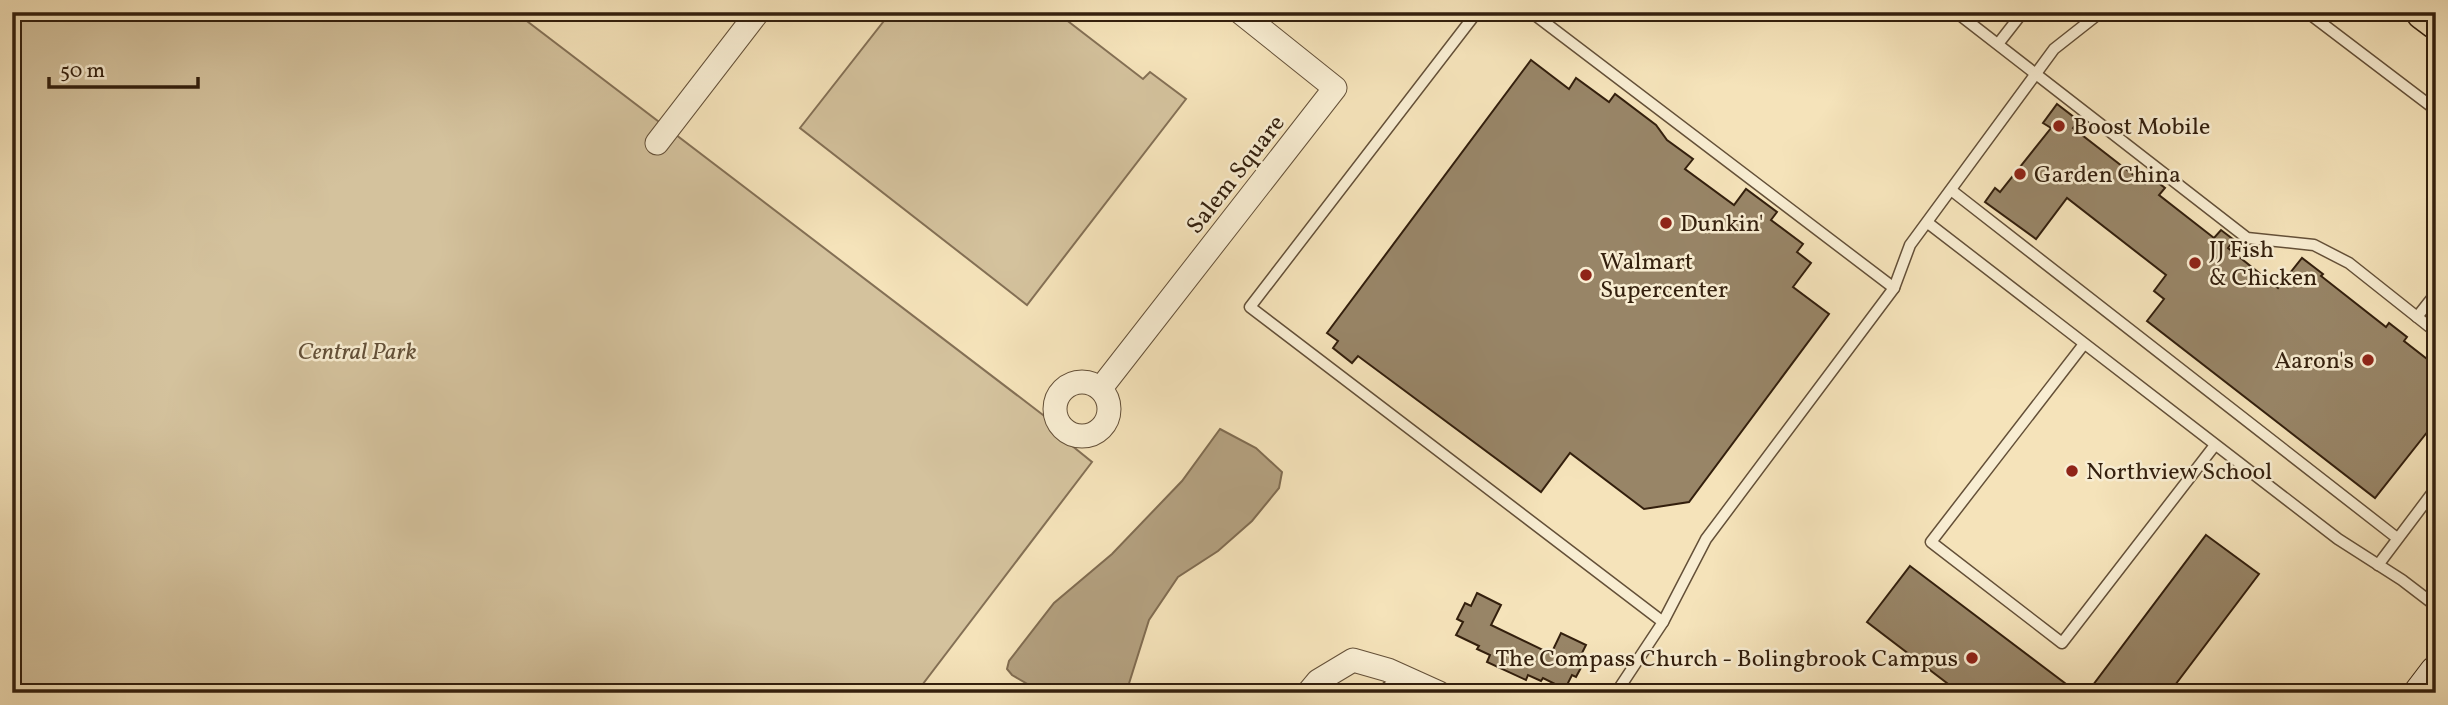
<svg xmlns="http://www.w3.org/2000/svg" width="2448" height="705" font-family="Vollkorn,serif">
  <style>
    .green { fill: #d4c29d; stroke: #847055; stroke-width: 2 }
    .water { fill: #b3a07f; stroke: #806c51; stroke-width: 2 }
    .building { fill: #988567; stroke: #331f0d; stroke-width: 2 }
    .lines { fill: none; stroke-linecap: round; stroke-linejoin: round }
    .lane-casing { stroke: #645038; stroke-width: 13 }
    .street-casing { stroke: #645038; stroke-width: 25 }
    .secondary-casing { stroke: #331f0d; stroke-width: 34 }
    .primary-casing { stroke: #331f0d; stroke-width: 38 }
    .lane { stroke: #f8edd2; stroke-width: 10 }
    .street { stroke: #f8edd2; stroke-width: 23 }
    .secondary { stroke: #f8edd2; stroke-width: 32 }
    .primary { stroke: #f5e3ba; stroke-width: 35 }
    .poi-dot { fill: #8f2418; stroke: #f8edd2; stroke-width: 2.5 }
    .labels { text-anchor: middle; stroke-width: 5; stroke-linejoin: round; paint-order: stroke }
    .poi-label { font-size: 24px; fill: #331f0d; stroke: #f8edd2; text-anchor: start }
    .street-label { font-size: 24px; fill: #331f0d; stroke: #f8edd2 }
    .park-label { font-size: 24px; font-style: italic; fill: #635038; stroke: #f8edd2 }
  </style>
  <rect width="100%" height="100%" fill="#f5e3ba"/>
  <filter id="stains"><feTurbulence type="fractalNoise" baseFrequency=".00286" numOctaves="4"/><feColorMatrix values="0 0 0 0 .2 0 0 0 0 .09 0 0 0 0 .02 0 0 0 .5 -.17"/></filter>
  <radialGradient id="worn" r=".72"><stop offset=".6" stop-color="#630" stop-opacity="0"/><stop offset="1" stop-color="#630" stop-opacity=".3"/></radialGradient>
  <g class="green">
    <polygon points="12,12 515,12 1047,418 1050,428 1092,462 916,693 12,693"/>
    <polygon points="891,12 1056,12 1143,79 1150,72 1186,99 1027,305 800,128"/>
  </g>
  <polygon class="water" points="1220,429 1256,448 1282,472 1279,488 1252,521 1218,551 1178,577 1149,620 1126,693 1043,693 1012,675 1007,669 1009,661 1054,603 1112,554 1182,481"/>
  <g class="building">
    <polygon points="1531,60 1569,89 1576,78 1609,102 1615,94 1656,125 1667,140 1693,159 1685,169 1734,205 1746,189 1777,212 1771,220 1803,244 1797,252 1811,263 1793,287 1829,314 1689,502 1644,509 1570,453 1541,492 1358,356 1352,363 1333,348 1338,341 1327,333"/>
    <polygon points="2057,104 2079,121 2073,128 2145,184 2151,177 2165,188 2159,195 2214,238 2221,230 2234,240 2228,248 2278,288 2302,258 2323,274 2321,276 2386,327 2389,323 2407,337 2404,341 2436,366 2436,421 2375,498 2147,321 2164,299 2154,291 2166,275 2067,198 2036,239 1985,202 1995,188 2000,192 2051,128 2043,123"/>
    <polygon points="2206,535 2259,574 2169,693 2087,693"/>
    <polygon points="1910,566 2078,693 1960,693 1867,622"/>
    <polygon points="1477,593 1501,605 1491,625 1551,654 1561,633 1586,645 1579,659 1584,662 1576,677 1572,675 1565,689 1543,678 1541,681 1528,675 1526,680 1487,662 1490,655 1477,649 1479,646 1456,635 1463,622 1457,619 1465,603 1471,606"/>
  </g>
  <g class="lines">
    <defs>
      <g id="lane">
        <polyline points="1477,12 1250,307 1663,622 1616,693"/>
        <polyline points="1531,12 1894,288"/>
        <polyline points="1956,12 2247,238 2314,245 2349,263 2436,332"/>
        <polyline points="2307,12 2436,110"/>
        <polyline points="1998,44 2023,12"/>
        <polyline points="1951,190 2397,538"/>
        <polyline points="1928,223 2338,539 2402,580 2436,606"/>
        <polyline points="2417,317 2436,293"/>
        <polyline points="2084,344 1931,542 2062,643 2215,445"/>
        <polyline points="2378,565 2436,488"/>
        <polyline points="1663,622 1706,539 1894,288 1910,245 2054,49 2101,12"/>
        <polyline points="1380,693 1402,676"/>
      </g>
      <g id="street">
        <polyline points="657,143 758,12"/>
        <circle cx="1082" cy="409" r="27"/>
        <polyline points="1101,388 1335,88 1240,12"/>
        <polyline points="1308,693 1318,681 1353,660 1388,670 1439,693"/>
      </g>
      <polyline id="secondary" points="2420,693 2436,672"/>
      <polyline id="primary" points="2424,12 2436,21"/>
    </defs>
    <use href="#lane" class="lane-casing"/>
    <use href="#street" class="street-casing"/>
    <use href="#secondary" class="secondary-casing"/>
    <use href="#primary" class="primary-casing"/>
    <use href="#lane" class="lane"/>
    <use href="#street" class="street"/>
    <use href="#secondary" class="secondary"/>
    <use href="#primary" class="primary"/>
  </g>
  <g class="poi-dot">
    <circle cx="2059" cy="126" r="7"/>
    <circle cx="2020" cy="174" r="7"/>
    <circle cx="1666" cy="223" r="7"/>
    <circle cx="2195" cy="263" r="7"/>
    <circle cx="1586" cy="275" r="7"/>
    <circle cx="2368" cy="360" r="7"/>
    <circle cx="2072" cy="471" r="7"/>
    <circle cx="1972" cy="658" r="7"/>
  </g>
  <g class="labels">
    <g class="poi-label">
      <text x="2073" y="134">Boost Mobile</text>
      <text x="2034" y="182">Garden China</text>
      <text x="1680" y="231">Dunkin'</text>
      <text x="2209" y="257">JJ Fish<tspan x="2209" dy="28">&amp; Chicken</tspan></text>
      <text x="1600" y="269">Walmart<tspan x="1600" dy="28">Supercenter</tspan></text>
      <text x="2354" y="368" text-anchor="end">Aaron's</text>
      <text x="2086" y="479">Northview School</text>
      <text x="1958" y="666" text-anchor="end">The Compass Church - Bolingbrook Campus</text>
    </g>
    <g class="street-label">
      <text transform="translate(1235 174) rotate(-52)" y="8">Salem Square</text>
    </g>
    <g class="park-label">
      <text x="357" y="359">Central Park</text>
    </g>
  </g>
  <rect width="2448" height="705" fill="none" stroke="#f5e3ba" stroke-width="42"/>
  <rect x="14" y="14" width="2420" height="677" fill="none" stroke="#331f0d" stroke-width="3.5"/>
  <rect x="21" y="21" width="2406" height="663" fill="none" stroke="#331f0d" stroke-width="2"/>
  <path d="M49 77v10h149v-10" fill="none" stroke="#331f0d" stroke-width="3.5"/>
  <text x="60" y="77" font-size="21" fill="#331f0d" stroke="#f8edd2" stroke-width="5" paint-order="stroke">50 m</text>
  <rect width="100%" height="100%" filter="url(#stains)"/>
  <rect width="100%" height="100%" fill="url(#worn)"/>
</svg>
